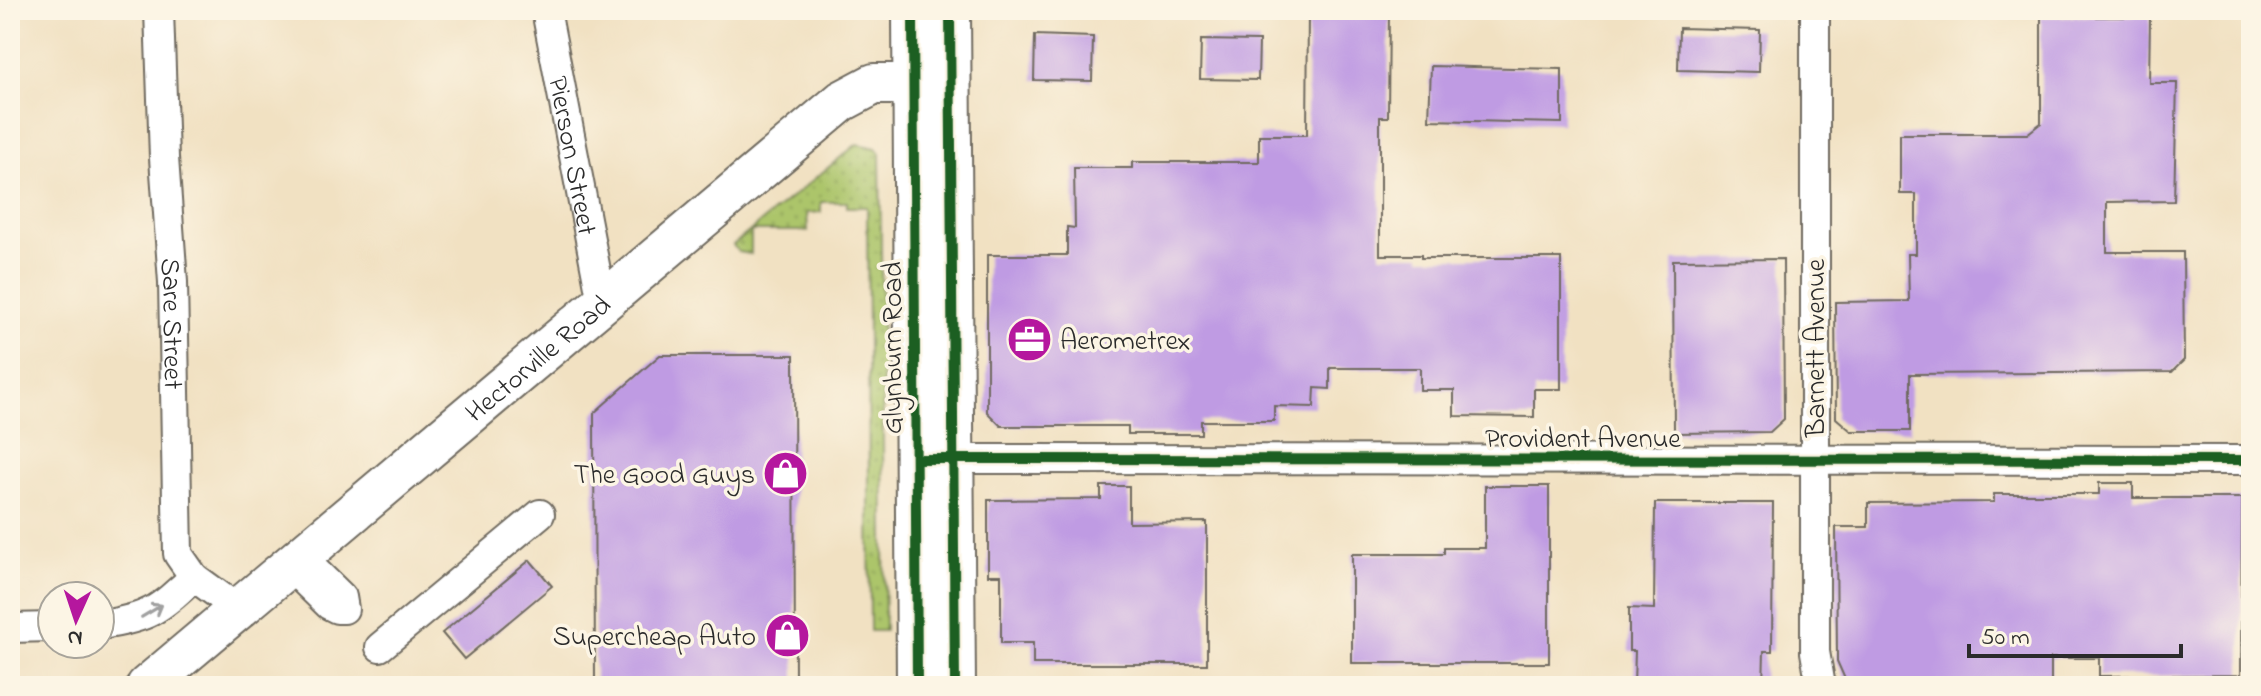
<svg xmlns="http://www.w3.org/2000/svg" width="2261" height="696" font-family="'Indie Flower',sans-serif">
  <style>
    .green { fill: url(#green-dots); stroke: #6c784b; stroke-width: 2 }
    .building { fill: #bf9be3 }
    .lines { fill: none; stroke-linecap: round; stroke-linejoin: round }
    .street-casing { stroke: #706b60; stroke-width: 32 }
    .secondary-casing { stroke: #706b60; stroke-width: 44 }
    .street { stroke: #fff; stroke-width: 28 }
    .secondary { stroke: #fff; stroke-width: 40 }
    .cycleway-casing { stroke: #fcf5e5; stroke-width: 15 }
    .cycleway { stroke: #1b5e20; stroke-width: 10 }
    .oneway { stroke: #a0a0a0 }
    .labels { text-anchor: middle; stroke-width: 7; stroke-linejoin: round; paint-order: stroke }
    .street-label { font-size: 28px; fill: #2b2b2b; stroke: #fcf5e5 }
    .poi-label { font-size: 28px; fill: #2b2b2b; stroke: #fcf5e5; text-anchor: end }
  </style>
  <defs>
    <pattern id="green-dots" width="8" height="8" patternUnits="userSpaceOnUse" patternTransform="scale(2)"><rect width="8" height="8" fill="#acc56b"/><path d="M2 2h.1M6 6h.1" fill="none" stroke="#94a95d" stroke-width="1.8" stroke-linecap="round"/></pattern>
  </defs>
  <rect width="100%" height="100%" fill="#fcf5e5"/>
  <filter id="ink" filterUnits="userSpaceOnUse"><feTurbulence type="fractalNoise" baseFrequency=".0125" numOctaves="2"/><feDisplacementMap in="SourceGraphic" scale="16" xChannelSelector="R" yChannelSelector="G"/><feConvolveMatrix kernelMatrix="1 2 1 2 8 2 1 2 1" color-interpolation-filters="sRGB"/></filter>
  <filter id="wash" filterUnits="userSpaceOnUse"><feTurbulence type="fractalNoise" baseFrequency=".006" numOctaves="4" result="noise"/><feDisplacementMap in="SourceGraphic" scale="32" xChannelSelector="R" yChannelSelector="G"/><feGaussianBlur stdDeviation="1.8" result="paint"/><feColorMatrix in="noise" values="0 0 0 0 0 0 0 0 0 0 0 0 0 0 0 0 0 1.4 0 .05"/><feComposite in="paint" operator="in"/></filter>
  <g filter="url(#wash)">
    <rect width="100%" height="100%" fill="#f1e1c2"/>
    <polygon class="green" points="857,144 876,148 880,153 885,631 870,631 867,207 847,207 847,202 821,202 821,212 807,213 808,231 751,231 751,254 738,252 733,245"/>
    <g id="blocks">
      <g class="building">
        <polygon points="1308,10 1389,10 1388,117 1380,117 1380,255 1421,255 1421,258 1561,258 1561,389 1534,389 1534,417 1454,416 1454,390 1420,390 1420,368 1330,368 1330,389 1315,388 1314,407 1274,406 1274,421 1201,421 1201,434 1128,434 1128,426 1001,426 987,412 987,255 1067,255 1067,227 1075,228 1074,168 1132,168 1132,162 1259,162 1259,135 1307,135"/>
        <polygon points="2041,17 2150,17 2149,83 2177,83 2174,201 2107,202 2107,252 2183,252 2184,360 2172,372 1910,374 1910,431 1851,431 1836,418 1835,302 1909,301 1908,254 1916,254 1916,194 1900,194 1900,134 2027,134 2041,123"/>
        <polygon points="1679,28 1760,30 1759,72 1678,70"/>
        <polygon points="1035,35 1093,37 1092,81 1034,80"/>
        <polygon points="1201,40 1259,41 1258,80 1200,79"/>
        <polygon points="1431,66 1562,69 1562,123 1429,120"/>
        <polygon points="1783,259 1784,419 1770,432 1674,433 1673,260"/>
        <polygon points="660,355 794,355 795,686 595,686 594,413"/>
        <polygon points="2099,483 2133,483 2133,498 2242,498 2241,675 2099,676 2099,658 2051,658 2051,686 1848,686 1837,661 1836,527 1868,527 1868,503 1994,502 1994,494 2099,494"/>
        <polygon points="1101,486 1129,486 1129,523 1207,522 1207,664 1033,664 1033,643 1001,643 1001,575 988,575 988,500 1101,499"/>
        <polygon points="1485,486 1549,486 1549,663 1352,663 1352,554 1444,554 1444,548 1485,548"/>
        <polygon points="1655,503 1773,503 1772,651 1764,651 1763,686 1634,686 1635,651 1629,651 1629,608 1654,609"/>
        <polygon points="530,560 552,586 464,659 442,633"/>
      </g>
    </g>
  </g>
  <g filter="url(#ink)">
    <use href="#blocks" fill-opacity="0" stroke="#706b60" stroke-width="2"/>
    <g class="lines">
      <defs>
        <g id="street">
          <path id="s1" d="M159 10 164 158 173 282 178 554 194 577 238 609"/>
          <path id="s2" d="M546 10 602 302"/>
          <polyline points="1815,10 1815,652 1821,686"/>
          <polyline points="936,459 2251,460"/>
          <polyline points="289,566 329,605 337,609 344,609 342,597 300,556"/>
          <path d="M100 625C150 618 158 610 194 577"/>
          <polyline points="10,628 52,627"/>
          <polyline points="380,647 540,514"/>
        </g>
        <g id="secondary">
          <polyline points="913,10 917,686"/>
          <polyline points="950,10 955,686"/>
          <path id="s3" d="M147 686 842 101 874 84H950"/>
        </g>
      </defs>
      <use href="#street" class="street-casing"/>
      <use href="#secondary" class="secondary-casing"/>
      <use href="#street" class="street"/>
      <use href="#secondary" class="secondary"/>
      <defs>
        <g id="cycleway">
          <polyline points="913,10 917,686"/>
          <polyline points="950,10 955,686"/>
          <polyline points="916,459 2251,460"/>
        </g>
      </defs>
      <use href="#cycleway" class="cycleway-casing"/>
      <use href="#cycleway" class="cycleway"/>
    </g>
    <defs><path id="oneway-shaft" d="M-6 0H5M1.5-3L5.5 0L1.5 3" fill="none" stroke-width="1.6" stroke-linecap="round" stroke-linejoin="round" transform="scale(2)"/></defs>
    <use class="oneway" href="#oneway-shaft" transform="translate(152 611) rotate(-31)"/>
  </g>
  <defs>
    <symbol id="office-disc" viewBox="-11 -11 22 22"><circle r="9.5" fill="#b5179e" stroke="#fcf5e5"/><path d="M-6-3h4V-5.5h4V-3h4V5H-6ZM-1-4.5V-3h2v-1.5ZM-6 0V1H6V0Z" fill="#fff"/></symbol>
    <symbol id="shop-disc" viewBox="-11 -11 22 22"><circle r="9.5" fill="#b5179e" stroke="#fcf5e5"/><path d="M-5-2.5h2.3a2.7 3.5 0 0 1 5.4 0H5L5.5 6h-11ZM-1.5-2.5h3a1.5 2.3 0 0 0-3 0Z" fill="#fff"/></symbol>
  </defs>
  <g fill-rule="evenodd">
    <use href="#office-disc" x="1004" y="314" width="51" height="51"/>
    <use href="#shop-disc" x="760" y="448" width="51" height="51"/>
    <use href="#shop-disc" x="762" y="610" width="51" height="51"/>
  </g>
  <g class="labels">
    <g class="street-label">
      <text dy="10" stroke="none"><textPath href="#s2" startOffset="148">Pierson Street</textPath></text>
      <text dy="10" stroke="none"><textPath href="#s1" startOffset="314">Sare Street</textPath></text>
      <text transform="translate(891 348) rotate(-90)" y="10">Glynburn Road</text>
      <text transform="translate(1814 348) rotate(-90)" y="10">Barnett Avenue</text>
      <text dy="10" stroke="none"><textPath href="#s3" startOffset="510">Hectorville Road</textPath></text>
      <text x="1583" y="447">Provident Avenue</text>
    </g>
    <g class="poi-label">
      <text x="1060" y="349" text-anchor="start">Aerometrex</text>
      <text x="755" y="483">The Good Guys</text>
      <text x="756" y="645">Supercheap Auto</text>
    </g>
  </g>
  <rect width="2261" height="696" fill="none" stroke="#fcf5e5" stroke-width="40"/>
  <g transform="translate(76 620) rotate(183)"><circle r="38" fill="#fcf5e5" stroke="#a8a49b" stroke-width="2"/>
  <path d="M0-6L14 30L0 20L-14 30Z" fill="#b5179e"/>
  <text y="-12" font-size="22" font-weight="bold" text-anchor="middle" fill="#2b2b2b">N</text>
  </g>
  <path d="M1969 644v12h212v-12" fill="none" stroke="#2b2b2b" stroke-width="4"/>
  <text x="1981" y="644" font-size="24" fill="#2b2b2b" stroke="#fcf5e5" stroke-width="6" paint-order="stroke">50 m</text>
</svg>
